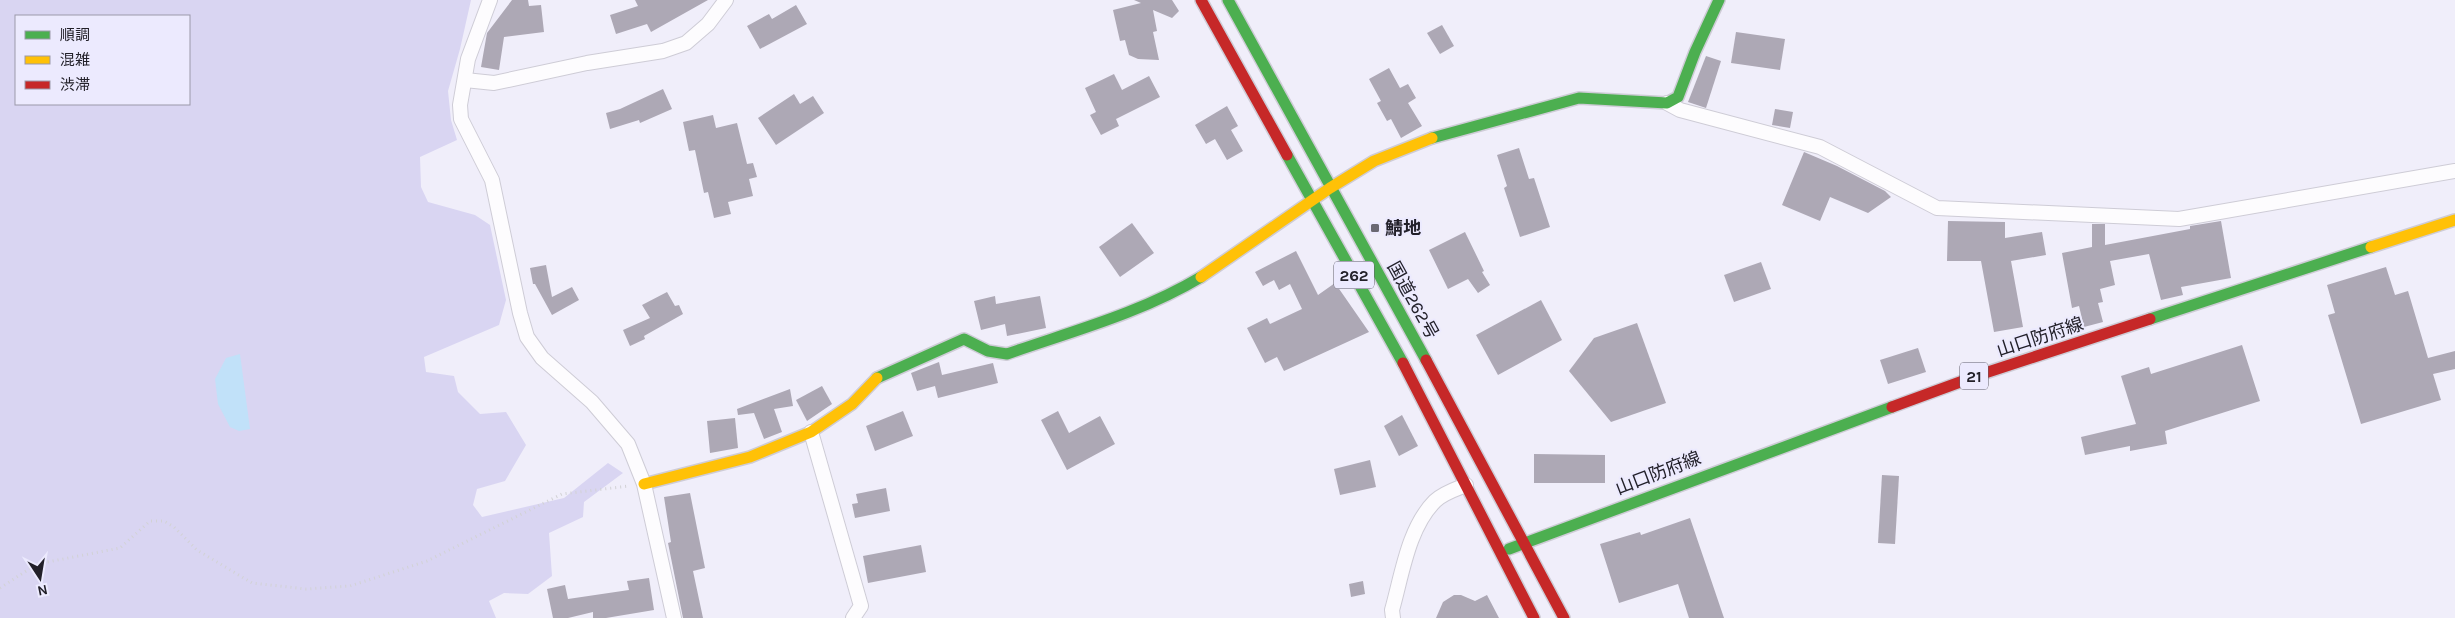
<svg xmlns="http://www.w3.org/2000/svg" width="2455" height="618" font-family="Karla,'Noto Sans JP',sans-serif">
  <style>
    .green { fill: #d9d5f2; fill-rule: evenodd }
    .water { fill: #c1e1f9 }
    .building { fill: #ada8b5 }
    .lines { fill: none; stroke-linecap: round; stroke-linejoin: round }
    .street-casing { stroke: #ceccd6; stroke-width: 16 }
    .fast-casing { stroke: #ceccd6; stroke-width: 14 }
    .slow-casing { stroke: #ceccd6; stroke-width: 14 }
    .jam-casing { stroke: #ceccd6; stroke-width: 14 }
    .path { stroke: #d2d2d5; stroke-width: 3; stroke-dasharray: 1 4; stroke-linecap: butt }
    .street { stroke: #fdfcfe; stroke-width: 14 }
    .fast { stroke: #4caf50; stroke-width: 11 }
    .slow { stroke: #ffc107; stroke-width: 11 }
    .jam { stroke: #c62828; stroke-width: 11 }
    .poi-dot { fill: #6a6872; stroke: #eceafe; stroke-width: 2 }
    .labels { text-anchor: middle; stroke-width: 4; stroke-linejoin: round; paint-order: stroke }
    .shield { fill: #eceafe; stroke: #5f5d69; stroke-width: 1 }
    .shield-label { font-size: 16px; font-weight: bold; fill: #222029 }
    .poi-label { font-size: 18px; font-weight: bold; fill: #222029; stroke: #eceafe; text-anchor: start }
    .street-label { font-size: 18px; fill: #222029; stroke: #eceafe }
  </style>
  <rect width="100%" height="100%" fill="#f0eefa"/>
  <path class="green" d="M0 0H471L460 49 448 91 451 120 457 140 420 157 421 187 428 202 475 215 490 225 506 300 499 325 424 357 426 372 454 376 458 392 480 414 506 412 526 445 505 481 477 489 473 505 482 517 564 498 608 463 623 473 584 502 583 517 549 533 552 576 528 594 504 593 489 601 496 618H0ZM16 16H189V104H16Z"/>
  <polygon class="water" points="240,354 250,429 239,431 230,427 218,404 215,379 226,358"/>
  <g class="building">
    <polygon points="512,0 528,0 529,6 541,5 544,32 504,37 499,70 481,67 487,33"/>
    <polygon points="635,0 708,0 651,32 647,24 616,34 610,15 638,6"/>
    <polygon points="1134,0 1172,0 1179,11 1172,18 1153,10 1157,31 1153,32 1159,60 1138,59 1129,55 1125,40 1120,41 1113,10 1141,3"/>
    <polygon points="796,5 807,24 760,49 747,26 769,14 772,19"/>
    <polygon points="1442,25 1454,46 1440,54 1427,33"/>
    <polygon points="1736,32 1785,39 1780,70 1731,63"/>
    <polygon points="1706,56 1721,61 1706,108 1688,102"/>
    <polygon points="1389,68 1400,88 1408,84 1416,98 1408,103 1422,126 1401,138 1391,119 1387,121 1377,103 1381,101 1369,79"/>
    <polygon points="1114,74 1122,90 1149,76 1160,97 1116,119 1119,126 1101,135 1090,115 1096,112 1085,88"/>
    <polygon points="663,89 672,109 640,123 639,120 610,129 606,113 620,109"/>
    <polygon points="794,94 800,104 813,96 824,113 776,145 758,118"/>
    <polygon points="1227,106 1238,126 1231,130 1243,151 1227,160 1215,139 1206,144 1195,125"/>
    <polygon points="1775,109 1793,112 1790,128 1772,125"/>
    <polygon points="713,115 716,128 737,123 747,164 753,163 757,177 749,179 753,196 728,202 731,214 714,218 708,192 704,193 695,150 689,151 683,122"/>
    <polygon points="1519,148 1529,179 1534,178 1550,227 1520,237 1504,188 1507,186 1497,155"/>
    <polygon points="1804,152 1837,166 1885,191 1891,197 1868,213 1830,197 1820,221 1782,205"/>
    <polygon points="1948,221 2005,222 2005,238 2042,232 2046,255 2011,261 2023,327 1994,332 1981,261 1947,261"/>
    <polygon points="2221,221 2231,278 2181,287 2183,295 2161,300 2149,254 2110,261 2115,285 2100,289 2103,302 2098,303 2103,322 2084,327 2079,306 2072,308 2062,253 2092,247 2092,224 2105,224 2105,245 2190,229 2190,226"/>
    <polygon points="1132,223 1154,253 1120,277 1099,247"/>
    <polygon points="1465,232 1484,271 1482,272 1490,285 1478,293 1468,279 1448,289 1429,250"/>
    <polygon points="1296,251 1318,295 1335,283 1369,332 1284,371 1277,357 1265,363 1247,328 1267,318 1270,324 1302,309 1290,284 1279,290 1274,280 1263,286 1255,272"/>
    <polygon points="1761,262 1771,289 1734,302 1724,275"/>
    <polygon points="546,265 552,297 572,287 579,300 552,315 535,284 533,284 530,268"/>
    <polygon points="2386,267 2395,295 2408,291 2428,358 2455,351 2455,369 2433,374 2441,400 2361,424 2328,315 2335,313 2327,285"/>
    <polygon points="667,292 675,306 679,305 683,314 644,336 645,339 630,346 623,330 650,318 642,305"/>
    <polygon points="995,296 996,304 1040,296 1046,328 1007,336 1005,324 981,330 974,301"/>
    <polygon points="1541,300 1562,340 1498,375 1476,335"/>
    <polygon points="1637,323 1666,403 1611,422 1569,371 1594,338"/>
    <polygon points="2242,345 2260,401 2165,431 2167,444 2130,451 2130,446 2085,455 2081,437 2136,424 2121,376 2149,367 2151,374"/>
    <polygon points="1918,348 1926,372 1888,384 1880,360"/>
    <polygon points="939,362 942,375 993,363 998,383 938,398 935,386 917,391 911,373"/>
    <polygon points="822,386 832,404 807,421 796,400"/>
    <polygon points="790,389 793,406 774,409 782,432 764,439 754,413 738,415 737,409"/>
    <polygon points="903,411 913,436 875,451 866,426"/>
    <polygon points="1058,411 1069,433 1100,416 1115,444 1067,470 1041,420"/>
    <polygon points="1402,415 1418,446 1399,456 1384,426"/>
    <polygon points="735,418 738,448 710,453 707,421"/>
    <polygon points="1534,454 1605,455 1605,483 1534,483"/>
    <polygon points="1370,460 1376,487 1340,495 1334,469"/>
    <polygon points="1882,475 1899,476 1895,544 1878,543"/>
    <polygon points="886,488 890,511 855,518 852,504 858,503 856,494"/>
    <polygon points="690,493 705,568 693,571 703,618 683,618 668,543 671,542 664,497"/>
    <polygon points="1690,518 1724,618 1689,618 1678,584 1619,603 1600,544 1640,532 1641,535"/>
    <polygon points="921,545 926,572 868,583 863,556"/>
    <polygon points="649,578 654,610 606,618 593,618 593,612 568,618 553,618 547,589 565,585 568,599 629,590 627,581"/>
    <polygon points="1363,581 1365,594 1351,597 1349,584"/>
    <polygon points="1454,595 1461,595 1475,601 1487,595 1499,618 1436,618 1443,602"/>
  </g>
  <g class="lines">
    <defs>
      <g id="street">
        <polyline points="490,0 468,59 460,105 461,119 492,180 520,313 527,337 542,358 592,402 628,444 644,484 674,618"/>
        <polyline points="465,80 494,83 587,63 663,51 686,43 708,24 726,0"/>
        <polyline points="1667,103 1680,110 1820,147 1937,208 2179,219 2455,171"/>
        <polyline points="811,432 861,606 853,618"/>
        <path d="M1393 618 1392 610C1402 575 1408 528 1435 501 1443 493 1456 489 1466 485"/>
      </g>
      <g id="fast">
        <polyline points="1228,0 1426,360"/>
        <polyline points="1432,138 1579,98 1667,103 1678,97 1695,52 1719,0"/>
        <polyline points="1287,155 1403,363"/>
        <polyline points="2150,319 2371,247"/>
        <path d="M877 378 964 339 988 351 1007 354C1073 331 1141 313 1201 277"/>
        <polyline points="1509,549 1892,407"/>
      </g>
      <g id="slow">
        <polyline points="2371,247 2455,220"/>
        <polyline points="1201,277 1330,188 1374,161 1432,138"/>
        <polyline points="644,484 750,457 811,432 852,404 877,378"/>
      </g>
      <g id="jam">
        <polyline points="1201,0 1287,155"/>
        <polyline points="1426,360 1564,618"/>
        <polyline points="1403,363 1534,618"/>
        <polyline points="1892,407 1982,374 2150,319"/>
      </g>
    </defs>
    <use href="#street" class="street-casing"/>
    <use href="#fast" class="fast-casing"/>
    <use href="#slow" class="slow-casing"/>
    <use href="#jam" class="jam-casing"/>
    <polyline class="path" points="0,588 37,564 120,548 150,521 164,521 174,527 197,550 252,583 306,589 350,586 427,561 562,494 629,486"/>
    <use href="#street" class="street"/>
    <use href="#fast" class="fast"/>
    <use href="#slow" class="slow"/>
    <use href="#jam" class="jam"/>
  </g>
  <rect class="poi-dot" x="1370" y="223" width="10" height="10" rx="2.5"/>
  <g class="labels">
    <g class="shield">
      <rect x="1334" y="261.5" width="40" height="27" rx="4"/>
      <rect x="1960" y="362.5" width="28" height="27" rx="4"/>
    </g>
    <g class="shield-label">
      <text x="1354" y="281">262</text>
      <text x="1974" y="382">21</text>
    </g>
    <g class="poi-label">
      <text x="1385" y="234">鯖地</text>
    </g>
    <g class="street-label">
      <text transform="translate(1413 300) rotate(61)" y="6">国道262号</text>
      <text transform="translate(2040 337) rotate(-18)" y="6">山口防府線</text>
      <text transform="translate(1658 473) rotate(-21)" y="6">山口防府線</text>
    </g>
  </g>
  <rect x="15" y="15" width="175" height="90" fill="#eceafe" stroke="#9b99a9"/>
  <rect x="25" y="31" width="25" height="8" fill="#4caf50" stroke="#9b99a9"/>
  <text x="60" y="40" font-size="15" fill="#222029">順調</text>
  <rect x="25" y="56" width="25" height="8" fill="#ffc107" stroke="#9b99a9"/>
  <text x="60" y="65" font-size="15" fill="#222029">混雑</text>
  <rect x="25" y="81" width="25" height="8" fill="#c62828" stroke="#9b99a9"/>
  <text x="60" y="90" font-size="15" fill="#222029">渋滞</text>
  <g transform="translate(40 578) rotate(168)" stroke="#eceafe" stroke-width="4" paint-order="stroke">
  <path d="M0-4L9 19L0 12L-9 19Z" fill="#222029"/>
  <text y="-8" font-size="14" font-weight="bold" text-anchor="middle" fill="#222029">N</text>
  </g>
</svg>
